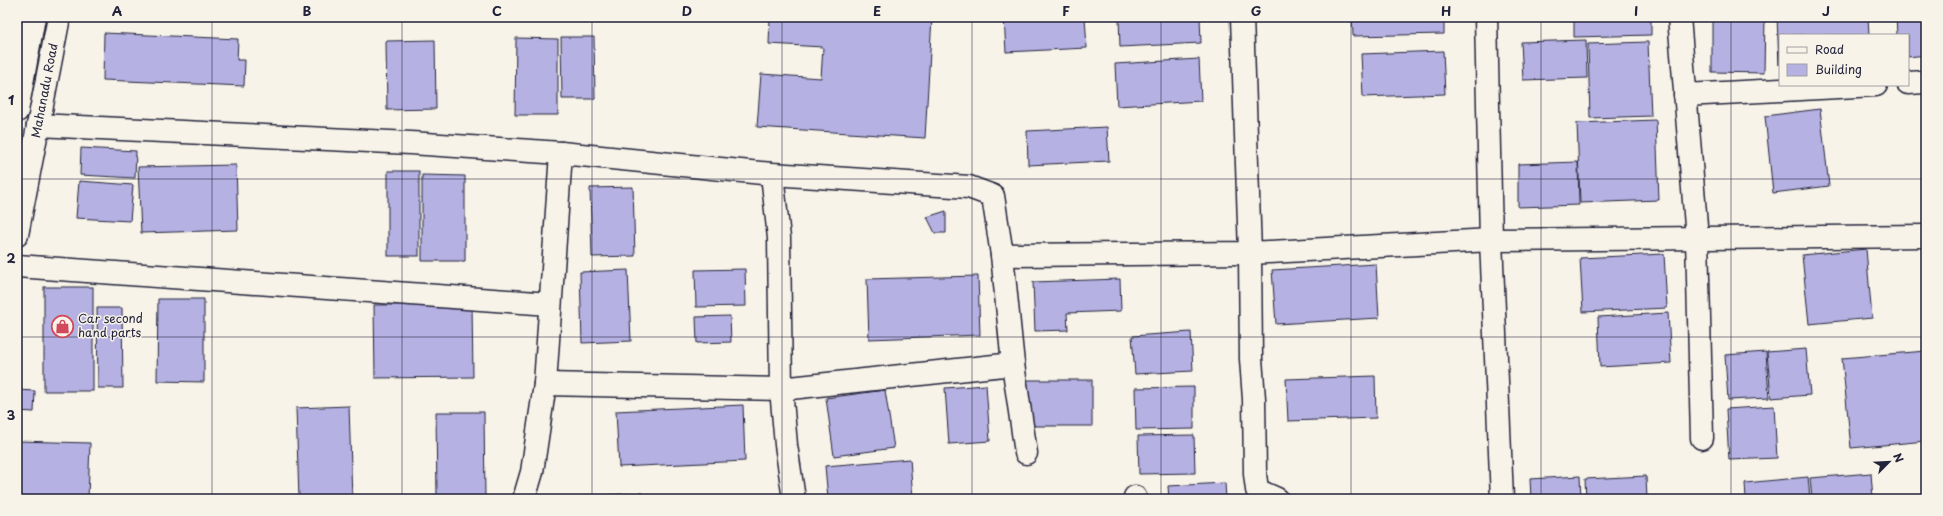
<svg xmlns="http://www.w3.org/2000/svg" width="1943" height="516" font-family="'Playpen Sans',sans-serif">
  <style>
    .building { fill: #b5b1e2; stroke: #22223b }
    .lines { fill: none; stroke-linecap: round; stroke-linejoin: round }
    .minor-casing { stroke: #22223b; stroke-width: 25 }
    .tertiary-casing { stroke: #22223b; stroke-width: 25 }
    .minor { stroke: #f7f3e8; stroke-width: 22 }
    .tertiary { stroke: #f7f3e8; stroke-width: 22 }
    .grid { fill: none; stroke: #22223b; stroke-width: 1; stroke-opacity: 0.55 }
    .labels { text-anchor: middle; stroke-width: 3; stroke-linejoin: round; paint-order: stroke }
    .street-label { font-size: 12px; fill: #22223b; stroke: #f7f3e8 }
    .poi-label { font-size: 12px; fill: #22223b; stroke: #f7f3e8; text-anchor: start }
    .neatline { fill: none; stroke: #22223b; stroke-width: 1.5 }
    .grid-label { font-size: 13px; text-anchor: middle; font-weight: bold; fill: #22223b }
  </style>
  <rect width="100%" height="100%" fill="#f7f3e8"/>
  <filter id="ink" filterUnits="userSpaceOnUse"><feTurbulence type="fractalNoise" baseFrequency=".025" numOctaves="2"/><feDisplacementMap in="SourceGraphic" scale="8" xChannelSelector="R" yChannelSelector="G"/><feConvolveMatrix kernelMatrix="1 2 1 2 8 2 1 2 1" color-interpolation-filters="sRGB"/></filter>
  <g filter="url(#ink)">
    <g class="building">
      <rect x="502" y="17" width="94" height="3"/>
      <polygon points="770,17 932,17 925,138 757,127 761,74 821,78 823,47 769,44"/>
      <polygon points="1004,17 1085,17 1087,48 1006,52"/>
      <polygon points="1119,17 1200,17 1201,43 1120,47"/>
      <polygon points="1352,17 1444,17 1444,34 1353,36"/>
      <polygon points="1574,17 1651,17 1651,35 1574,37"/>
      <polygon points="1712,17 1765,17 1764,73 1712,72"/>
      <polygon points="1777,17 1868,17 1869,35 1780,35 1779,65"/>
      <polygon points="1896,17 1926,17 1926,55 1908,57 1908,35 1897,35"/>
      <polygon points="104,33 238,39 237,60 245,60 244,86 103,80"/>
      <polygon points="561,37 594,37 595,99 562,99"/>
      <polygon points="516,38 558,39 558,115 515,115"/>
      <polygon points="435,40 436,109 387,110 386,41"/>
      <polygon points="1586,40 1587,78 1523,80 1521,42"/>
      <polygon points="1648,42 1651,116 1590,118 1588,44"/>
      <polygon points="1443,51 1445,94 1363,97 1361,54"/>
      <polygon points="1199,59 1201,101 1117,106 1115,64"/>
      <polygon points="1820,109 1829,186 1773,193 1765,116"/>
      <polygon points="1656,120 1659,200 1580,203 1577,123"/>
      <polygon points="1107,127 1109,161 1028,165 1027,131"/>
      <polygon points="81,148 136,151 135,178 80,175"/>
      <polygon points="1578,162 1579,205 1518,207 1518,164"/>
      <polygon points="236,165 238,230 141,233 138,167"/>
      <rect x="388" y="171" width="31" height="85"/>
      <polygon points="422,175 465,176 465,261 422,261"/>
      <polygon points="79,181 133,185 130,221 76,218"/>
      <polygon points="633,187 635,256 592,257 590,188"/>
      <polygon points="946,211 946,233 935,233 927,217"/>
      <polygon points="1866,249 1872,318 1809,324 1802,255"/>
      <polygon points="1664,254 1667,308 1583,312 1580,258"/>
      <polygon points="1376,264 1379,318 1276,324 1272,270"/>
      <polygon points="745,269 746,306 696,307 695,270"/>
      <polygon points="628,270 631,341 582,343 580,272"/>
      <polygon points="978,276 980,335 869,339 867,279"/>
      <polygon points="1120,279 1121,311 1067,313 1068,330 1035,331 1033,282"/>
      <rect x="44" y="287" width="49" height="104"/>
      <polygon points="158,299 204,299 204,382 157,381"/>
      <polygon points="472,304 473,377 375,378 374,305"/>
      <polygon points="97,308 122,308 123,388 98,388"/>
      <polygon points="1668,313 1671,363 1600,367 1598,317"/>
      <polygon points="730,316 731,342 697,343 696,317"/>
      <polygon points="1191,332 1193,371 1135,374 1132,336"/>
      <polygon points="1806,349 1810,395 1771,398 1767,352"/>
      <polygon points="1926,351 1926,441 1851,448 1842,358"/>
      <polygon points="1766,352 1769,398 1728,400 1725,355"/>
      <polygon points="1375,376 1376,418 1288,421 1286,379"/>
      <rect x="1024" y="380" width="68" height="46"/>
      <polygon points="986,385 990,441 949,444 945,388"/>
      <polygon points="1194,387 1194,429 1136,430 1135,388"/>
      <polygon points="17,390 35,391 34,412 17,411"/>
      <polygon points="885,390 894,448 834,456 826,398"/>
      <polygon points="743,405 745,461 619,467 616,411"/>
      <polygon points="349,406 352,499 299,499 296,408"/>
      <polygon points="1774,406 1777,458 1729,460 1726,409"/>
      <polygon points="436,412 484,412 485,499 437,499"/>
      <polygon points="1194,435 1195,473 1139,474 1138,436"/>
      <polygon points="17,441 90,443 88,499 17,498"/>
      <polygon points="910,459 913,499 828,499 825,466"/>
      <polygon points="1871,473 1873,499 1812,499 1810,478"/>
      <polygon points="1580,476 1581,499 1531,499 1530,479"/>
      <polygon points="1646,476 1647,499 1586,499 1585,479"/>
      <polygon points="1808,477 1810,499 1746,499 1745,483"/>
      <polygon points="1225,483 1226,499 1169,499 1168,486"/>
      <polygon points="642,493 642,499 590,499 590,496"/>
    </g>
    <g class="lines">
      <defs>
        <g id="minor">
          <polyline points="1242,17 1250,253 1251,359 1254,399 1255,474 1257,490 1277,499"/>
          <polyline points="1486,17 1491,240 1502,499"/>
          <polyline points="1679,17 1697,238 1702,438"/>
          <polyline points="1908,83 1926,82"/>
          <polyline points="1685,95 1876,85"/>
          <polyline points="38,125 411,143 561,153 772,174 969,187 993,196 1002,255 1250,253 1491,240 1926,236"/>
          <polyline points="772,174 779,238 781,389 786,445 794,499"/>
          <polyline points="1002,255 1013,364 1026,453"/>
          <polyline points="17,266 550,304"/>
          <polyline points="545,384 781,389 1013,364"/>
          <polyline points="1135,497 1135,499"/>
          <polyline points="524,499 532,472 545,384 561,153"/>
        </g>
        <g id="tertiary">
          <polyline points="17,111 34,17"/>
          <path id="s1" d="M17 235 59 17"/>
        </g>
      </defs>
      <use href="#minor" class="minor-casing"/>
      <use href="#tertiary" class="tertiary-casing"/>
      <use href="#minor" class="minor"/>
      <use href="#tertiary" class="tertiary"/>
    </g>
  </g>
  <path class="grid" d="M212 17V499M402 17V499M592 17V499M782 17V499M972 17V499M1161 17V499M1351 17V499M1541 17V499M1731 17V499M17 179H1926M17 337H1926"/>
  <defs>
    <symbol id="shop-ring" viewBox="-11 -11 22 22"><circle r="9.5" fill="#f7f3e8" stroke="#d1495b" stroke-width="1.5"/><path d="M-5-2.5h2.3a2.7 3.5 0 0 1 5.4 0H5L5.5 6h-11ZM-1.5-2.5h3a1.5 2.3 0 0 0-3 0Z" fill="#d1495b"/></symbol>
  </defs>
  <g fill-rule="evenodd">
    <use href="#shop-ring" x="50" y="314" width="25" height="25"/>
  </g>
  <g class="labels">
    <g class="street-label">
      <text dy="4" stroke="none"><textPath href="#s1" startOffset="147">Mahanadu Road</textPath></text>
    </g>
    <g class="poi-label">
      <text x="78" y="323">Car second<tspan x="78" dy="14">hand parts</tspan></text>
    </g>
  </g>
  <rect width="1943" height="516" fill="none" stroke="#f7f3e8" stroke-width="44"/>
  <rect x="1779" y="34" width="130" height="52" fill="#f7f3e8" stroke="#a29fa3"/>
  <rect x="1787" y="47" width="20" height="6" fill="#f7f3e8" stroke="#a29fa3"/>
  <text x="1815" y="54" font-size="12" fill="#22223b">Road</text>
  <rect x="1787" y="64" width="20" height="12" fill="#b5b1e2" stroke="#a29fa3"/>
  <text x="1815" y="74" font-size="12" fill="#22223b">Building</text>
  <g transform="translate(1889 462) rotate(66)" stroke="#f7f3e8" stroke-width="3" paint-order="stroke">
  <path d="M0-3L7 15L0 10L-7 15Z" fill="#22223b"/>
  <text y="-6" font-size="11" font-weight="bold" text-anchor="middle" fill="#22223b">N</text>
  </g>
  <rect x="22" y="22" width="1899" height="472" class="neatline"/>
  <g class="grid-label">
    <text x="117" y="16">A</text>
    <text x="307" y="16">B</text>
    <text x="497" y="16">C</text>
    <text x="687" y="16">D</text>
    <text x="877" y="16">E</text>
    <text x="1066" y="16">F</text>
    <text x="1256" y="16">G</text>
    <text x="1446" y="16">H</text>
    <text x="1636" y="16">I</text>
    <text x="1826" y="16">J</text>
    <text x="11" y="105">1</text>
    <text x="11" y="263">2</text>
    <text x="11" y="420">3</text>
  </g>
</svg>
